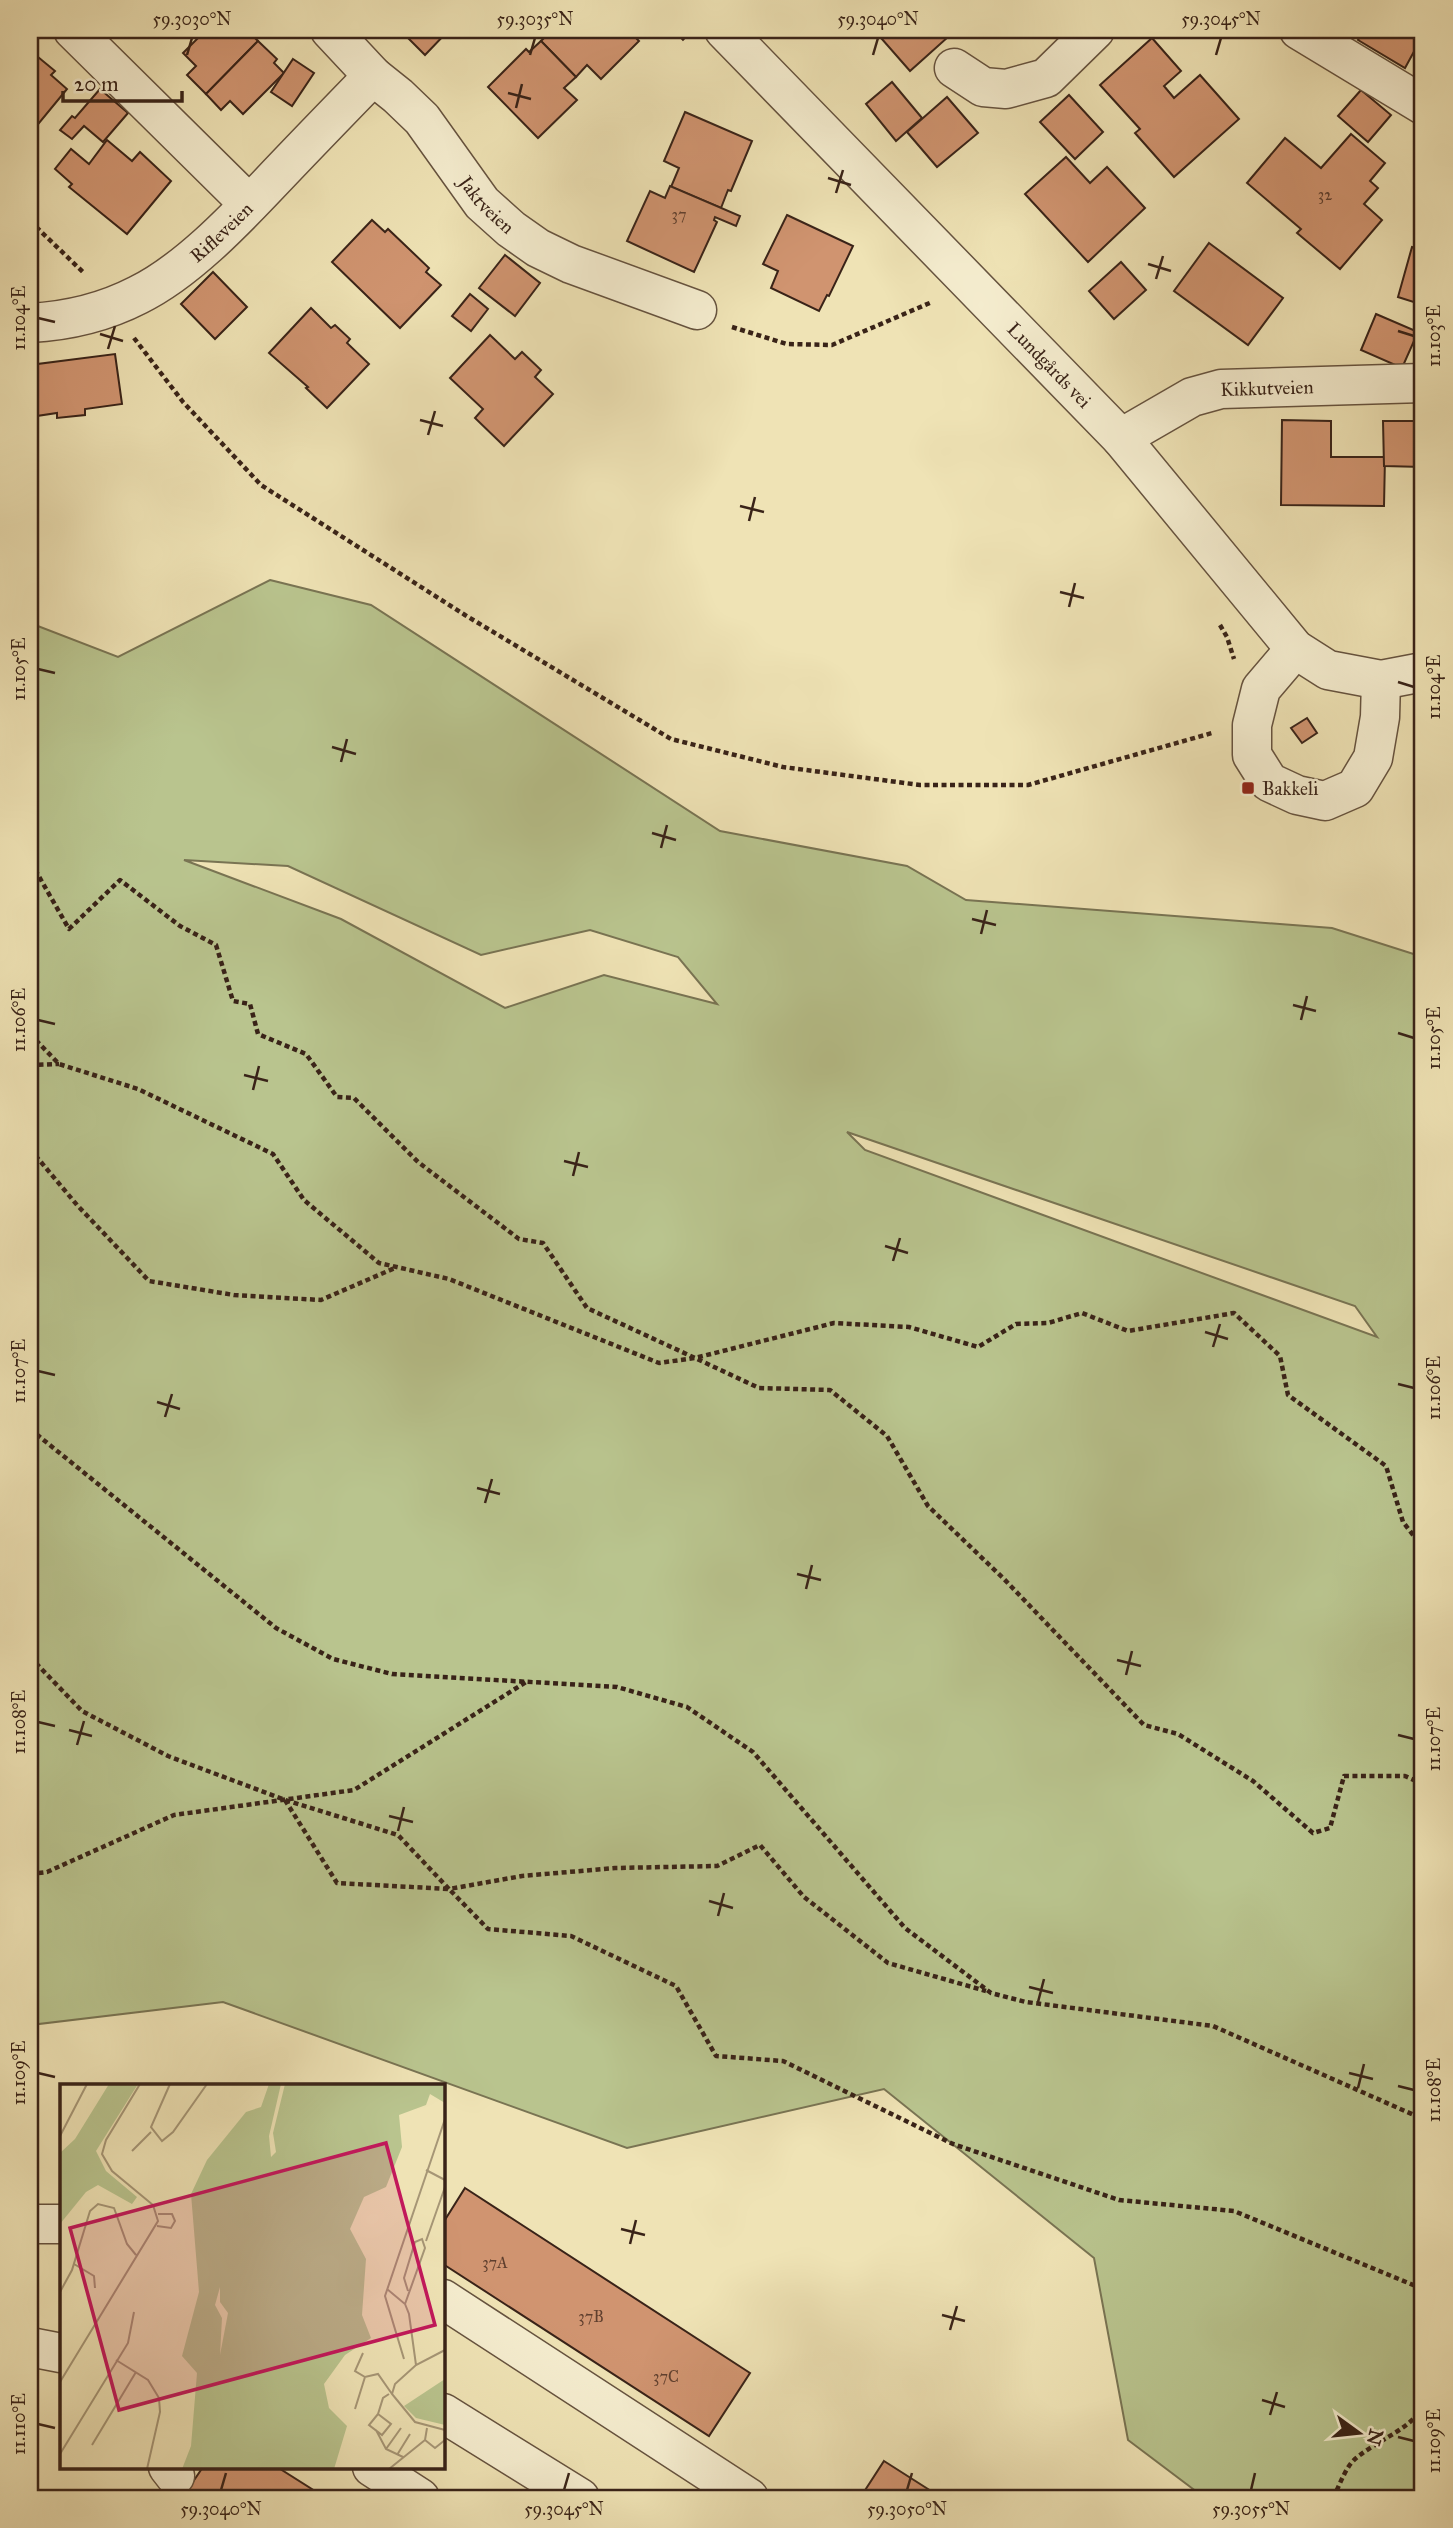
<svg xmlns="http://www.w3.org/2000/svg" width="1453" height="2528" font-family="'IM FELL Great Primer',serif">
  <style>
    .green { fill: #b9c48e; stroke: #797453; stroke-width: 2; fill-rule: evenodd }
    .building { fill: #d09470; stroke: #392318; stroke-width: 2 }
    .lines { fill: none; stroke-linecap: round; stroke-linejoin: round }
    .minor-casing { stroke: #66533f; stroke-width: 41 }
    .path { stroke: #392318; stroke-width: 4.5; stroke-dasharray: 5 3.5; stroke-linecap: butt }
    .minor { stroke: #f5edcf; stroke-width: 38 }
    .ticks { fill: none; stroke: #392318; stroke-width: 2.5 }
    .poi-dot { fill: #8f2418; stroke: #f5edcf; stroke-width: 2.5 }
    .labels { text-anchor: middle; stroke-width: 5; stroke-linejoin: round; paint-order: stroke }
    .number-label { font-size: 16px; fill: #5f3f2e }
    .street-label { font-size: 19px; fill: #392318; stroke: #f5edcf }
    .poi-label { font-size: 19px; fill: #392318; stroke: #f5edcf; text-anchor: start }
    .inset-road { fill: none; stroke: #a69676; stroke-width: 2 }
    .view { fill: #c2185b; fill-opacity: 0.15; stroke: #c2185b; stroke-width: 3.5 }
    .inset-edge { fill: none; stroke: #392318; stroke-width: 3.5 }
    .neatline { fill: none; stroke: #392318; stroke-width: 2.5 }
    .ticks-label { font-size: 18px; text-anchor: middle; fill: #392318 }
  </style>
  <rect width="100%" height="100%" fill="#efe3b5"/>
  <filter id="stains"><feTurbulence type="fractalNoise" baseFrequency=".00286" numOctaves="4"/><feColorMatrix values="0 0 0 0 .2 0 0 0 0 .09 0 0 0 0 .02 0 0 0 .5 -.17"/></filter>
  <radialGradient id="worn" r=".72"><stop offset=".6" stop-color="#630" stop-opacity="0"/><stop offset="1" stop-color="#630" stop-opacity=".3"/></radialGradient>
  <path class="green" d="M270 580 371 605 720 831 907 866 966 900 1332 928 1423 957V2498H1205L1128 2440 1094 2258 884 2089 627 2148 223 2002 30 2025V623L118 657ZM184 860 288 866 481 955 590 930 678 957 717 1004 604 975 505 1008 341 919ZM847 1132 1355 1306 1377 1337 865 1150Z"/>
  <g class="building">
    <polygon points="206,30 247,30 258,41 206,94 187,75 196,66 183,53"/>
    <polygon points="400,30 449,30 425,55"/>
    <polygon points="552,30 628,30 639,41 601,79 587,65 576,77 541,41"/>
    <polygon points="874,30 952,30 946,35 948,37 910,71"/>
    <polygon points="1364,30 1423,30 1423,35 1405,68 1358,40"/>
    <polygon points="1152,38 1181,71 1164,86 1174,98 1200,75 1239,119 1174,177 1135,133 1140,129 1100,85"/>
    <polygon points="258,41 277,59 274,63 284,73 243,114 230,101 221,110 206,94"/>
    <polygon points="541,41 576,77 564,88 577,100 538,138 488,87 526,49 529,52"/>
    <polygon points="38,57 55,71 51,75 67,89 30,134 30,59 34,62"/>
    <polygon points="293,59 314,73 292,106 271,92"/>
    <polygon points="892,82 922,118 896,141 866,104"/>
    <polygon points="100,89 128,113 103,142 84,126 72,139 60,130 72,116 75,118"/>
    <polygon points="1361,90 1391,115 1368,142 1338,116"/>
    <polygon points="1069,95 1103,132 1075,159 1040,122"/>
    <polygon points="947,97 978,133 937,167 907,132"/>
    <polygon points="685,112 752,141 731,191 728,190 721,208 671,187 679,168 664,161"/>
    <polygon points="1351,134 1385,163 1370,181 1378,188 1364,204 1382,220 1340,269 1297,233 1301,229 1247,183 1285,138 1321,168"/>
    <polygon points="107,140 132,161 140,152 171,181 127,234 69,187 72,184 55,169 71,149 89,164"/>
    <polygon points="1066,157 1090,183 1107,167 1145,208 1088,262 1025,194"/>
    <polygon points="670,186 740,216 736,226 715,217 714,220 717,222 694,272 627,241 650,191 665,198"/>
    <polygon points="787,215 853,246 829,296 827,295 819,311 771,288 778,271 763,264"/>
    <polygon points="372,220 385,232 388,229 429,268 426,272 441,285 400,328 332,262"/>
    <polygon points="1209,243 1283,298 1248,345 1174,291"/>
    <polygon points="1412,247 1423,250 1423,305 1398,297"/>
    <polygon points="505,255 540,283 515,316 479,288"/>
    <polygon points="1121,262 1146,290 1114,319 1089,291"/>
    <polygon points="213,272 247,307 215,339 181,304"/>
    <polygon points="470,294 488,309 471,331 452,316"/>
    <polygon points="311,308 331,328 335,325 350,339 347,343 369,364 327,408 306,388 308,387 269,353"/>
    <polygon points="1376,314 1418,332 1402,368 1361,350"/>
    <polygon points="490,335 515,359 522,352 541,370 535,377 553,394 504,446 475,418 483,409 450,378"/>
    <polygon points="115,354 122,404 85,409 85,415 57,418 57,413 30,417 30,365"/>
    <polygon points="1282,420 1331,421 1331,457 1385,457 1384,506 1281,505"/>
    <polygon points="1383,421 1423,421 1423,467 1384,466"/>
    <polygon points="1307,718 1317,733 1302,743 1291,728"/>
    <polygon points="465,2188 750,2373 709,2436 443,2264 443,2223"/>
    <polygon points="884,2461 942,2498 860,2498"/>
    <polygon points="203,2467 277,2467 326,2498 182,2498"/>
  </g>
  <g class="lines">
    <defs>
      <g id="minor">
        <polyline points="73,30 249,204"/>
        <path id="s1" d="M330 30 373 76 398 96 422 119 482 203 511 229 538 248 571 264 697 310"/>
        <path id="s2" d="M724 30 1121 438 1295 649 1328 670 1381 680 1423 672"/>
        <polyline points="1299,30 1423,105"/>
        <polyline points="954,68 983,87 1006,89 1046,78 1095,30"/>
        <path id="s3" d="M30 323C67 321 105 312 138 295 185 272 233 222 269 184 303 148 338 112 373 76"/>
        <path id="s4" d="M1121 438 1192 397 1221 389 1423 383"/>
        <polyline points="1295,649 1261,689 1252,725 1252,755 1269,782 1297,795 1325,801 1355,788 1373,758 1380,717 1381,680"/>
        <polyline points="30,2224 61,2224"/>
        <polyline points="443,2299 749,2498"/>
        <polyline points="30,2347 61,2353"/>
        <polyline points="443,2413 580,2498"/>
        <polyline points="168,2467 175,2476"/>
        <polyline points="372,2467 420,2498"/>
      </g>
    </defs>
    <use href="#minor" class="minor-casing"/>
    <g class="path">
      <polyline points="675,30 686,41"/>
      <polyline points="30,221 85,274"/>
      <polyline points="732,327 787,344 832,345 932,302"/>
      <polyline points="134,338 183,402 261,485 465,615 671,739 783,767 920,785 1028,785 1212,733"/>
      <polyline points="1220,625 1227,637 1234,659"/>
      <polyline points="1416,758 1423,743"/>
      <polyline points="30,883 37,873 69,929 120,880 180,926 216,945 233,1001 250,1004 258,1034 306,1054 337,1097 354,1098 418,1162 519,1239 543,1243 587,1308 695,1358 834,1323 909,1327 978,1347 1016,1324 1048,1323 1082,1313 1128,1331 1234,1313 1280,1356 1288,1395 1386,1466 1403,1522 1423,1548"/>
      <polyline points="30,1034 59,1064 138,1089 273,1154 304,1200 379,1263 449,1279 659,1363 695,1358 759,1388 830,1390 887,1436 928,1506 1004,1579 1144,1725 1178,1734 1253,1781 1313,1833 1330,1828 1344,1776 1405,1776 1423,1784"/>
      <polyline points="30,1065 59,1064"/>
      <polyline points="30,1149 77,1205 149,1281 234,1295 321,1300 395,1268"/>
      <polyline points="30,1429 276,1628 333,1659 392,1674 617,1687 687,1707 753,1752 905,1928 991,1993 1026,2002 1213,2026 1423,2119"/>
      <polyline points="30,1657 82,1711 168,1756 285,1800 398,1835 449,1889 522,1876 615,1868 717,1866 760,1845 804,1897 888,1963 986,1991"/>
      <polyline points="285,1800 337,1883 449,1889 488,1929 571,1936 676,1986 716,2056 783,2061 953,2144 1119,2200 1234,2211 1423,2289"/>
      <polyline points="30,1874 47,1872 174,1815 354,1790 526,1682"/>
      <path d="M1333 2498C1339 2487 1345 2468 1355 2459 1376 2441 1407 2431 1423 2408"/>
    </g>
    <use href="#minor" class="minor"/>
  </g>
  <path class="ticks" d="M187 55 192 38M530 55 535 38M873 55 878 38M1216 55 1221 38M508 93 531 99M516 108 522 84M828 178 851 185M836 193 843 170M1148 264 1171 271M1156 279 1163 256M38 318 55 322M1398 331 1414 336M100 334 123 341M108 349 115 326M420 420 443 426M428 435 435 411M740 506 764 512M749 521 755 497M1060 592 1084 598M1069 607 1075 583M38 669 55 673M1398 682 1414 687M332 747 356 754M341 762 347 739M652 833 676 840M661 848 667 825M972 919 996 925M981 934 987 910M1293 1005 1316 1011M38 1020 55 1024M1301 1020 1307 996M1398 1033 1414 1038M244 1075 268 1081M253 1090 259 1066M564 1161 588 1167M573 1176 579 1152M885 1246 908 1253M893 1261 900 1238M1205 1332 1228 1339M1213 1347 1220 1324M38 1371 55 1375M1398 1384 1414 1388M157 1402 180 1409M165 1417 172 1394M477 1488 500 1494M485 1503 492 1479M797 1574 821 1580M806 1589 812 1565M1117 1660 1141 1666M1126 1675 1132 1651M38 1722 55 1726M69 1730 92 1736M1398 1735 1414 1739M77 1745 84 1721M389 1816 413 1822M398 1831 404 1807M709 1901 733 1908M718 1916 724 1893M1029 1987 1053 1993M1038 2002 1044 1979M38 2073 55 2077M1349 2073 1373 2079M1398 2086 1414 2090M1358 2088 1364 2064M621 2229 645 2235M630 2244 636 2220M942 2315 965 2321M950 2330 957 2306M1262 2400 1285 2407M1270 2415 1277 2392M38 2424 55 2428M1398 2437 1414 2441M221 2490 226 2473M564 2490 569 2473M907 2490 912 2473M1251 2490 1255 2473"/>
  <rect class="poi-dot" x="1241" y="781" width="14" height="14" rx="3.5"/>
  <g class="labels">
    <g class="number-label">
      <text x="1325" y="200">32</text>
      <text x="679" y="220">37</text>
      <text x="495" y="2268">37A</text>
      <text x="591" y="2322">37B</text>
      <text x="666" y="2382">37C</text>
    </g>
    <g class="street-label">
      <text dy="7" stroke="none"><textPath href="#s1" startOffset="236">Jaktveien</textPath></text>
      <text dy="7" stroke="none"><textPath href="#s3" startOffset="217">Rifleveien</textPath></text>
      <text dy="7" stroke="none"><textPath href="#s2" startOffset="467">Lundgårds vei</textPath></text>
      <text dy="7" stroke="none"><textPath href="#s4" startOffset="158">Kikkutveien</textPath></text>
    </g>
    <g class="poi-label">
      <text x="1262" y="795">Bakkeli</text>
    </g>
  </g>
  <g transform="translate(60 2084)">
    <rect width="385" height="385" fill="#efe3b5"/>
    <path d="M49 0H78L36 67 46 87 77 113 72 120 38 101 26 108 0 140V69L15 55ZM209 0H221L209 52 211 73 216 68 213 49 225 0H385V19L370 10 366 21 339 31 342 63 326 103 304 113 290 145 306 175 302 231 311 254 285 271 264 300 269 324 287 342 274 385H122L131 362 137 289 122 272 139 208 131 110 147 76 186 28 201 23ZM160 203V218L168 229 160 271 162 234 155 221ZM385 295V341L356 334 344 322Z" fill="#b9c48e" fill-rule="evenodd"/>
    <path class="inset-road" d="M110 0 91 43 102 57 113 48 147 0M0 52 27 0M72 67 91 48M366 86 385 96M97 142 111 144 115 137 112 130H98M366 157 385 103M14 180 34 192 35 204M327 205 345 220 349 230 356 281M0 208 12 186 30 127 38 120 54 124 67 160 76 171M345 220 365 164 362 155 355 158 344 194 348 207M385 266 356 281 335 300 332 310 355 338 385 346M303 269 295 287 305 293 318 290 332 310M344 275 325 212 385 35M56 276 88 296 99 314 100 328 87 385M0 298 98 137 93 121 52 87 42 70 46 56 80 0M295 325 305 293M318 330 331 340 322 351 309 341ZM318 330 323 314 329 310M316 346 326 365 343 373M365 356 375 364 385 356M32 361 76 288M326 365 341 344M0 370 68 259 74 228M337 371 350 350M329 385 365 356 367 344"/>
    <path class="view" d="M326 59 375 241 59 326 10 144Z"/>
    <rect width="385" height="385" class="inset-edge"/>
  </g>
  <rect width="1453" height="2528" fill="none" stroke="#efe3b5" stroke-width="77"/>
  <g transform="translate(1359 2433) rotate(105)" stroke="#f5edcf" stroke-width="5" paint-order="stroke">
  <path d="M0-5L12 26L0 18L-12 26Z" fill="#392318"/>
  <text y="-10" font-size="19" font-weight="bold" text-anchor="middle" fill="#392318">N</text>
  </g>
  <path d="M63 91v10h119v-10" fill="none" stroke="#392318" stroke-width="3.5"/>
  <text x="74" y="91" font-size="21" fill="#392318" stroke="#f5edcf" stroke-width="5" paint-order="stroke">20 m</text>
  <rect x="38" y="38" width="1376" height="2452" class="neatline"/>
  <g class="ticks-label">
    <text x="192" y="25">59.3030°N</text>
    <text x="535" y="25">59.3035°N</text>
    <text x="878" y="25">59.3040°N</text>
    <text x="1221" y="25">59.3045°N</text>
    <text transform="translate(19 318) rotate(-90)" y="6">11.104°E</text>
    <text transform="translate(1434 336) rotate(-90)" y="6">11.103°E</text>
    <text transform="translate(19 669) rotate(-90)" y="6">11.105°E</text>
    <text transform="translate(1434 687) rotate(-90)" y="6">11.104°E</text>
    <text transform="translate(19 1020) rotate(-90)" y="6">11.106°E</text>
    <text transform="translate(1434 1038) rotate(-90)" y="6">11.105°E</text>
    <text transform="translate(19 1371) rotate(-90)" y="6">11.107°E</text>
    <text transform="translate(1434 1388) rotate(-90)" y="6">11.106°E</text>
    <text transform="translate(19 1722) rotate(-90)" y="6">11.108°E</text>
    <text transform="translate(1434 1739) rotate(-90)" y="6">11.107°E</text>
    <text transform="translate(19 2073) rotate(-90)" y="6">11.109°E</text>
    <text transform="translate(1434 2090) rotate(-90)" y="6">11.108°E</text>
    <text transform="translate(19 2424) rotate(-90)" y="6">11.110°E</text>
    <text transform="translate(1434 2441) rotate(-90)" y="6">11.109°E</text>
    <text x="221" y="2515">59.3040°N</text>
    <text x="564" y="2515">59.3045°N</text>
    <text x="907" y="2515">59.3050°N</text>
    <text x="1251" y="2515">59.3055°N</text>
  </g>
  <rect width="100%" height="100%" filter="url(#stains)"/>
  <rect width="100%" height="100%" fill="url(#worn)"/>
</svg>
